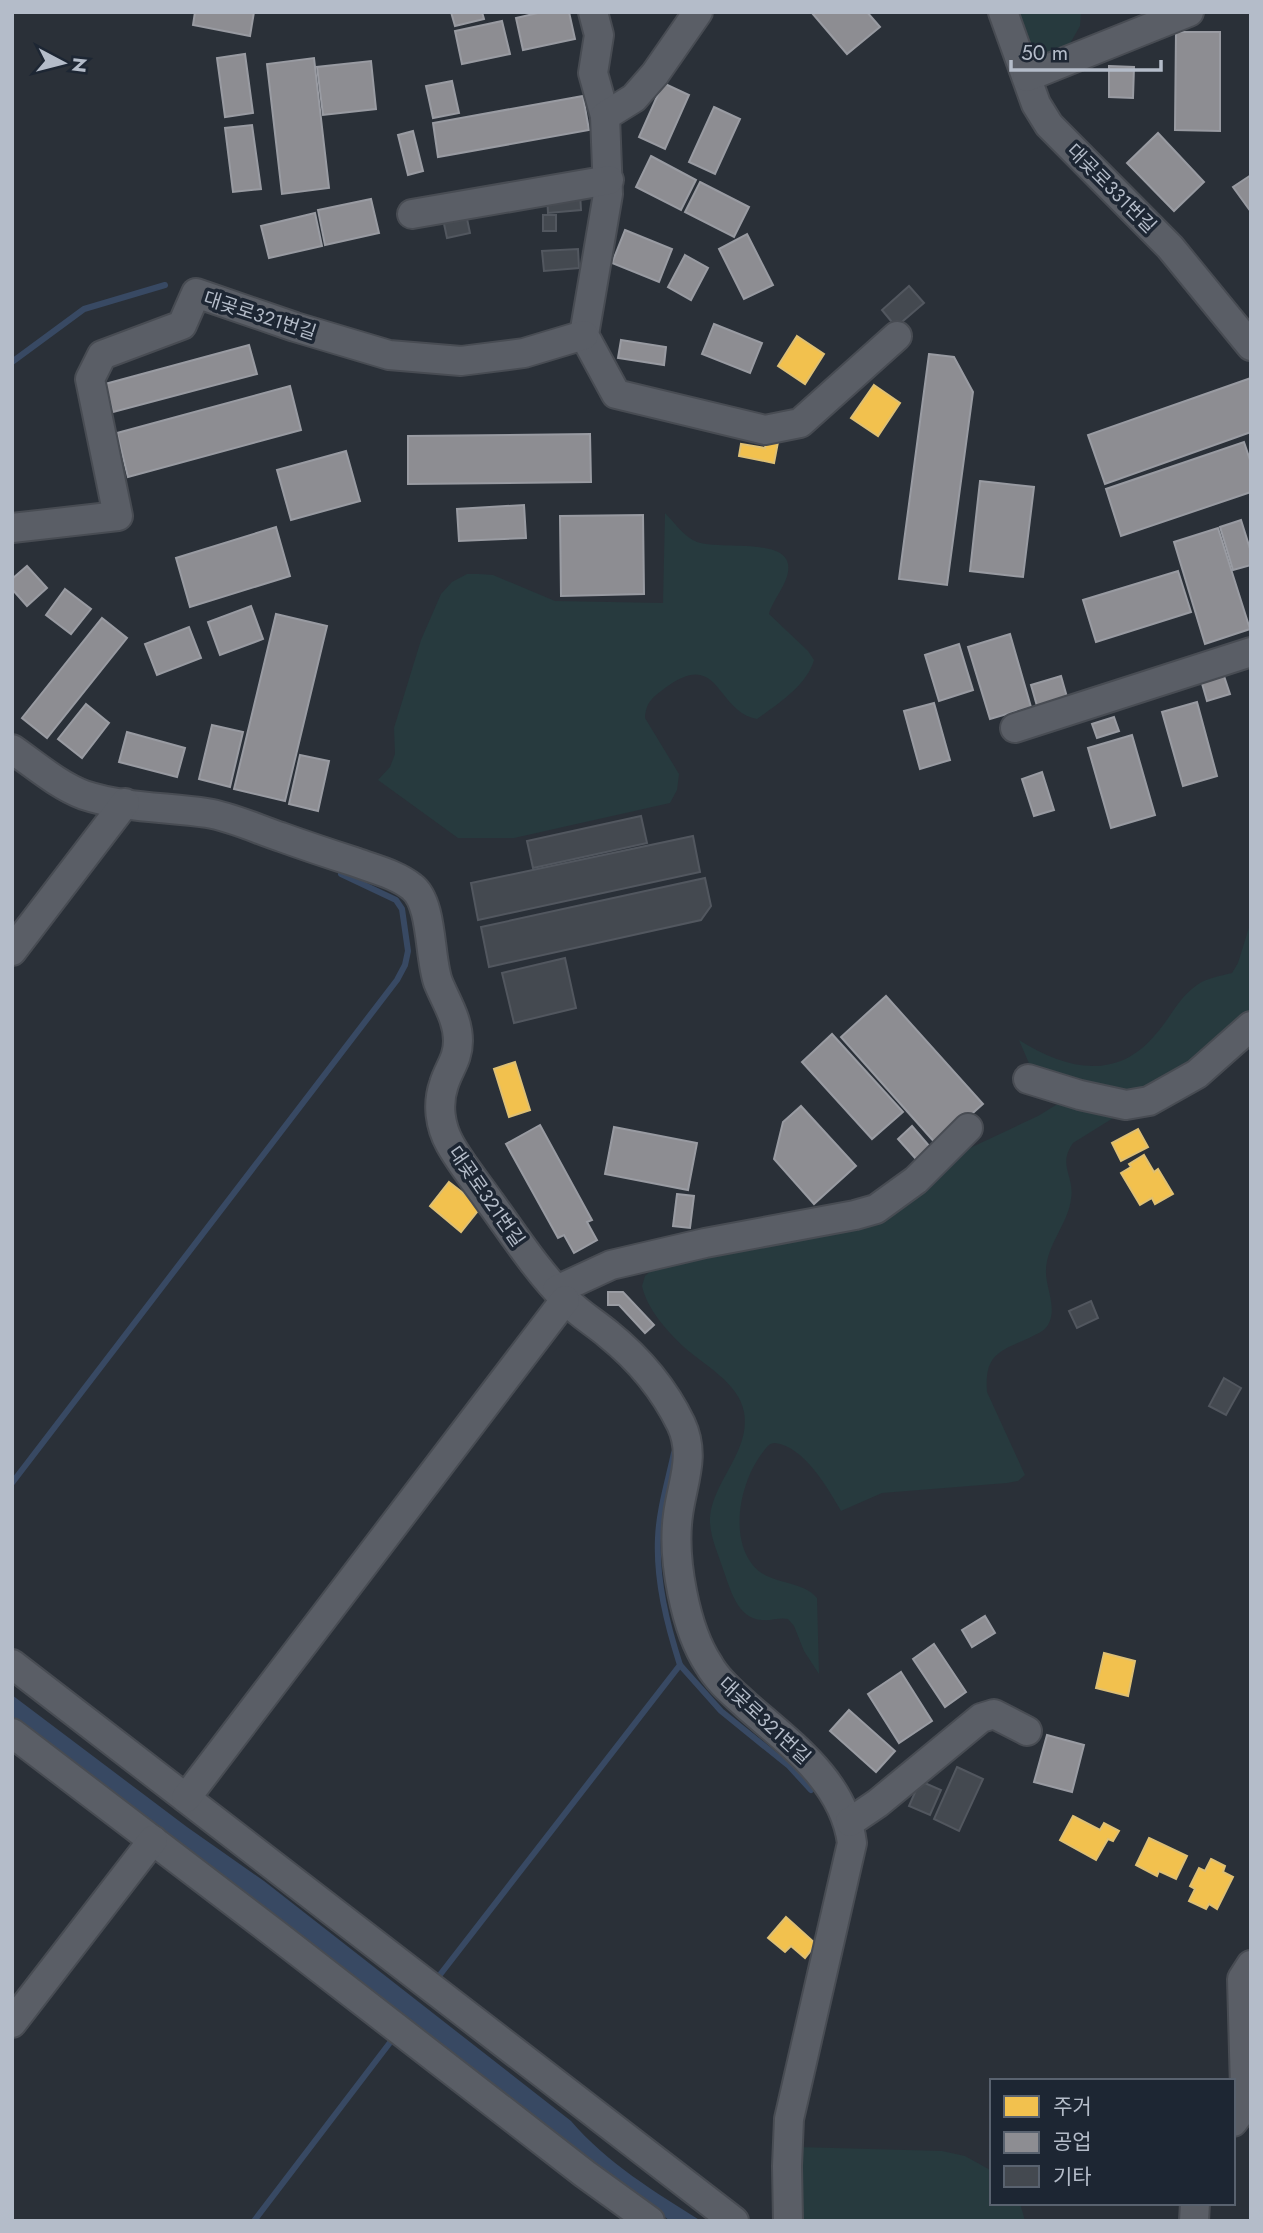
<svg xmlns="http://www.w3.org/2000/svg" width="1263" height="2233" font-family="Jost,'Noto Sans KR',sans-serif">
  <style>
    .green { fill: #273a3e }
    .water { fill: #384963 }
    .homes { fill: #f2c14e; stroke: #dfc073; stroke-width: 2 }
    .industry { fill: #8d8d92; stroke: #999ba2; stroke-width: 2 }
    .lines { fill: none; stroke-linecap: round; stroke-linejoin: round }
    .stream { stroke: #384963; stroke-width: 6 }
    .building { fill: #444950; stroke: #52575f; stroke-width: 2 }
    .minor-casing { stroke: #484c53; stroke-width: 32 }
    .minor { stroke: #5a5e66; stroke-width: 28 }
    .labels { text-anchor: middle; stroke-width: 7; stroke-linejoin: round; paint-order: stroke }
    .street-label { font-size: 19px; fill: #b4bcc9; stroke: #1d2633 }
  </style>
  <rect width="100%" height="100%" fill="#2a3038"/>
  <g class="green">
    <polygon points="1015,12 1081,12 1080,26 1064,54 1036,69"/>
    <path d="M665 513C675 523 684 537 697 542 718 550 784 538 788 564 791 581 773 598 769 614L808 651 814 660C807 685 778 704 757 719 715 711 720 647 665 688 653 697 646 702 645 718L679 774 677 790 670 803 514 838H458L378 780 390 767 395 754 394 728 421 640 441 594 452 582 467 574H479L493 575 555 601 663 603Z"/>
    <path d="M1251 921V1020L1163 1087 1073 1143C1057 1166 1075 1175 1071 1199 1068 1224 1047 1244 1046 1270 1045 1286 1057 1306 1049 1323 1046 1330 1039 1333 1033 1336 1002 1351 984 1352 987 1392L1025 1475 1018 1481 1007 1483 882 1493 841 1511C829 1490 804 1446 775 1443 769 1443 766 1448 763 1452 741 1480 729 1534 752 1564 768 1586 801 1579 817 1598L819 1674 804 1651 794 1626 788 1619C779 1617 772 1621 762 1620 737 1619 730 1588 723 1569 718 1553 709 1535 710 1517 713 1481 751 1451 744 1412 739 1383 704 1365 684 1347 667 1331 647 1309 642 1286L645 1276 654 1268 917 1190 970 1148 1038 1116 1074 1094 1037 1082 1019 1040C1065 1069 1116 1082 1155 1035 1170 1019 1178 998 1197 985 1207 978 1220 976 1232 973L1238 963Z"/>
    <polygon points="798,2147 942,2151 965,2156 992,2171 992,2203 1020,2203 1025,2221 800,2221"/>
  </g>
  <path class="water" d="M12 1695 187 1827 264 1881 571 2121C607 2163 655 2192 701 2221H670L219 1874 91 1780 12 1716Z"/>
  <g class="homes">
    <polygon points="797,336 824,354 805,384 778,366"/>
    <polygon points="874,385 900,403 878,436 851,418"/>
    <polygon points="767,440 778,442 774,463 739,456 741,444 765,448"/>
    <polygon points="515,1062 530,1110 509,1117 494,1069"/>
    <polygon points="1138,1129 1148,1147 1121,1161 1112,1143"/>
    <polygon points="1144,1155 1154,1172 1158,1169 1173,1194 1155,1204 1152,1198 1140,1205 1121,1173 1131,1167 1129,1164"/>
    <polygon points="449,1182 481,1207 461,1232 430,1206"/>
    <polygon points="1104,1653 1135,1661 1128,1696 1096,1688"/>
    <polygon points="1073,1816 1100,1830 1104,1823 1119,1831 1113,1841 1108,1839 1096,1860 1060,1840"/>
    <polygon points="1149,1838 1187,1856 1176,1879 1159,1871 1157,1876 1136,1865"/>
    <polygon points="1211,1859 1225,1866 1223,1872 1233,1877 1217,1909 1209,1904 1206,1909 1189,1901 1195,1889 1190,1886 1199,1868 1205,1871"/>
    <polygon points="786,1917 816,1944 805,1958 791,1946 785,1952 768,1938"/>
  </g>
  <g class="industry">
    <polygon points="195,12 254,12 250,36 193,25"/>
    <polygon points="451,12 482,12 484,19 455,26"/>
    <polygon points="542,12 569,12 575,39 523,50 516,18"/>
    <polygon points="813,12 867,12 880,27 847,54 812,13"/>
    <polygon points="502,21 510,54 462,64 455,31"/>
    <polygon points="1176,32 1220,32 1220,131 1175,130"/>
    <polygon points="245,54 253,113 225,117 217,58"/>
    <polygon points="314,58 329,188 282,194 267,64"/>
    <polygon points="371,61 376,109 323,115 317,67"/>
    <polygon points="1109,66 1134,67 1133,98 1109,97"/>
    <polygon points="452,81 459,113 433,118 426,86"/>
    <polygon points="663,83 689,95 665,149 639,137"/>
    <polygon points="583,96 589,130 438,157 433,123"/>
    <polygon points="714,107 740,119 715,174 689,162"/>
    <polygon points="252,125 261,189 233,192 225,128"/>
    <polygon points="413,131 423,171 408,175 398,135"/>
    <polygon points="1158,133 1204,182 1174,211 1127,163"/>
    <polygon points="651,156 696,180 681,210 636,187"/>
    <polygon points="1251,175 1251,212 1233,187"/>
    <polygon points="700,182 749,207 734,237 685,212"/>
    <polygon points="371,199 379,233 325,245 318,210"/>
    <polygon points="315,213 322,246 269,258 261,226"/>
    <polygon points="625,230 672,249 659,282 612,263"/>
    <polygon points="747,234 773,285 744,299 719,249"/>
    <polygon points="685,255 708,268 691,300 668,287"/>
    <polygon points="714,324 762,343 750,373 702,354"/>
    <polygon points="621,340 666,347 664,365 618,358"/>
    <polygon points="249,345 257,374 113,412 105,384"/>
    <polygon points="929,354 954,357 973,392 947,585 899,579"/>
    <polygon points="1251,378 1251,432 1105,484 1088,435"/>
    <polygon points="290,386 301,430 128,477 117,433"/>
    <polygon points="590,434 591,482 408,484 408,436"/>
    <polygon points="1244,442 1251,463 1251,492 1121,536 1106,489"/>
    <polygon points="346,451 360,501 291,520 277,470"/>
    <polygon points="980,481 1034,487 1023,577 970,571"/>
    <polygon points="524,505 526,538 459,541 457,509"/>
    <polygon points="643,515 644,594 561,596 560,516"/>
    <polygon points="1241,520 1251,552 1251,565 1233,570 1220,527"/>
    <polygon points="276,527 290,576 190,607 176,558"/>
    <polygon points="1218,528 1250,629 1205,644 1174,542"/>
    <polygon points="27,566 47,588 27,606 12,589 12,579"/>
    <polygon points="1178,571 1191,612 1096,642 1083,600"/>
    <polygon points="65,589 91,609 71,634 46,615"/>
    <polygon points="251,606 263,639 220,655 208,622"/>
    <polygon points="276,614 327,626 285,801 234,789"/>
    <polygon points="102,618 127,638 47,738 22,718"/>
    <polygon points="189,627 201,658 157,675 145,644"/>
    <polygon points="1010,634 1031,707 990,719 968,647"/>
    <polygon points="959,644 973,690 939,701 925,655"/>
    <polygon points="1223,673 1230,694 1207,701 1201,680"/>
    <polygon points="1061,676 1067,697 1037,706 1031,685"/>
    <polygon points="1197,702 1217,776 1183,786 1162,712"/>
    <polygon points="934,703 950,760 920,769 904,711"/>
    <polygon points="86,704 109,723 82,758 58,739"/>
    <polygon points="1114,717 1119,731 1097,738 1092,724"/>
    <polygon points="212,725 243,732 230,787 199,779"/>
    <polygon points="127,732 185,748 177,777 119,762"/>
    <polygon points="1132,735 1155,815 1111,828 1088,748"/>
    <polygon points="300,755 329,761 318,811 289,804"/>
    <polygon points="1042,772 1054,810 1034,816 1022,779"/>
    <polygon points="886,996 983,1104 937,1145 841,1037"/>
    <polygon points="832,1034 903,1112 872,1139 802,1062"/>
    <polygon points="801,1106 856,1166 814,1204 774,1159 783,1122"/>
    <polygon points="540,1125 592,1220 587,1222 597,1240 574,1253 564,1235 558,1238 506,1144"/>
    <polygon points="912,1126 930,1147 916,1159 898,1139"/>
    <polygon points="614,1127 697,1143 688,1190 605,1174"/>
    <polygon points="677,1194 694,1196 690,1228 673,1226"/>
    <polygon points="608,1292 623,1292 654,1325 645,1333 619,1305 608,1305"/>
    <polygon points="985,1616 995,1633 972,1647 962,1630"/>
    <polygon points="934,1644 966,1692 945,1707 913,1659"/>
    <polygon points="901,1672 932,1721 899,1743 868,1694"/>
    <polygon points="849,1710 895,1751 876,1772 830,1731"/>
    <polygon points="1047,1735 1084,1745 1072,1792 1034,1782"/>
  </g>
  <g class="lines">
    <g class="stream">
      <polyline points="12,362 84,309 165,285"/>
      <polyline points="12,1483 397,980 405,965 408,951 402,909 396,900 341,874"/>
      <polyline points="680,1665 721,1711 789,1766 811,1790"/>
      <path d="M439 1976 680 1665C667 1624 656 1581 658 1538 659 1510 668 1481 674 1453"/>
      <polyline points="254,2221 395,2036"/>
    </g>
  </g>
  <g class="building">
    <polygon points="580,193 581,210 548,213 547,196"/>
    <polygon points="466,214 470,233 447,238 443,219"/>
    <rect x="543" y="215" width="13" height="16"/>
    <polygon points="578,249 579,268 544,271 542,251"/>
    <polygon points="909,286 924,303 896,327 882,310"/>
    <polygon points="641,816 647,843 533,868 527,841"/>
    <polygon points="693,836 700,872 478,920 471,883"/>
    <polygon points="705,878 711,906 701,920 489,967 481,927"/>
    <polygon points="565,958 576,1008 514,1023 502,973"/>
    <polygon points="1091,1301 1098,1318 1077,1328 1069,1311"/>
    <polygon points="1224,1378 1241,1388 1226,1415 1209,1406"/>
    <polygon points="957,1767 983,1779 959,1831 934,1819"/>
    <polygon points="920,1781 941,1790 930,1815 909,1806"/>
  </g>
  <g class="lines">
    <defs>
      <g id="minor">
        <polyline points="593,12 599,35 593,73 605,116"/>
        <polyline points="698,12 655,74 634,98 605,116 608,194 584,335 616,394 765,430 800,423 897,336"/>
        <polyline points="1003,12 1036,104 1049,125 1170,247 1251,346"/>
        <polyline points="1027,77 1189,12"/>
        <polyline points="412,214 609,180"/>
        <polyline points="12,528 118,516 90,379 102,355 182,325 196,293 295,327 389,355 461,361 524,353 584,335"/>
        <polyline points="1015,728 1251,652"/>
        <path d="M12 749C35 765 58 785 84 795 123 808 167 807 207 813 232 817 257 829 281 837 306 846 330 854 355 862 373 869 396 874 412 887 433 903 429 957 438 982 446 1002 458 1019 458 1041 458 1059 449 1068 444 1084 437 1104 440 1126 450 1144 461 1164 477 1183 490 1202 514 1235 537 1271 566 1300 578 1313 595 1323 608 1334 639 1359 664 1389 681 1424 696 1456 682 1483 678 1515 672 1558 685 1629 709 1665 718 1681 733 1693 746 1705 789 1743 844 1781 852 1843L789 2119 787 2166 788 2221"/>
        <polyline points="12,951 125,803"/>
        <polyline points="1028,1079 1080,1095 1126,1105 1149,1101 1197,1074 1251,1026"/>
        <polyline points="557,1290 611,1265 705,1243 855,1215 876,1209 916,1180 968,1128"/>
        <polyline points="12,1664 734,2221"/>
        <polyline points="12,1733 278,1936 585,2174 650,2221"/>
        <polyline points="186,1798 565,1300"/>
        <polyline points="850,1822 878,1803 981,1718 994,1714 1027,1731"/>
        <polyline points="12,2023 153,1840"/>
        <polyline points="1233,2122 1242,2110 1245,2088 1242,1979 1251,1965"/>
        <polyline points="1194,2221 1195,2203"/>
      </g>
    </defs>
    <use href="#minor" class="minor-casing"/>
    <use href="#minor" class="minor"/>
  </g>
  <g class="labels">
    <g class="street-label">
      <text transform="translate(1112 188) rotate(45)" y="7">대곶로331번길</text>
      <text transform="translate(260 315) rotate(18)" y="7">대곶로321번길</text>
      <text transform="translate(487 1196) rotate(55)" y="7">대곶로321번길</text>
      <text transform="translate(765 1720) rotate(43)" y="7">대곶로321번길</text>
    </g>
  </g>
  <rect width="1263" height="2233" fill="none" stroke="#b4bcc9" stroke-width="28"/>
  <rect x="990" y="2079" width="245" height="126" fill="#1d2633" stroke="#59626f" stroke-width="2"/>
  <rect x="1004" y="2096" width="35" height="21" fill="#f2c14e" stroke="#59626f" stroke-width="2"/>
  <text x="1053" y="2114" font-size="21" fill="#b4bcc9">주거</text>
  <rect x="1004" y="2132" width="35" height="21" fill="#8d8d92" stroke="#59626f" stroke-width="2"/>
  <text x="1053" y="2149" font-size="21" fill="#b4bcc9">공업</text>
  <rect x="1004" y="2166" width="35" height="21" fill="#444950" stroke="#59626f" stroke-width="2"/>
  <text x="1053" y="2184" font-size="21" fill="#b4bcc9">기타</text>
  <g transform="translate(63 63) rotate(97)" stroke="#1d2633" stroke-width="5" paint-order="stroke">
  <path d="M0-5L12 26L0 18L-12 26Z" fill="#b4bcc9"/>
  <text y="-10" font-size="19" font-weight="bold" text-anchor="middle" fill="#b4bcc9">N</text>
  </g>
  <path d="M1011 60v10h150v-10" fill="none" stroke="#b4bcc9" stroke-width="3.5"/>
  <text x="1021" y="60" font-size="21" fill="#b4bcc9" stroke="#1d2633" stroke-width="5" paint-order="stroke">50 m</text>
</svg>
